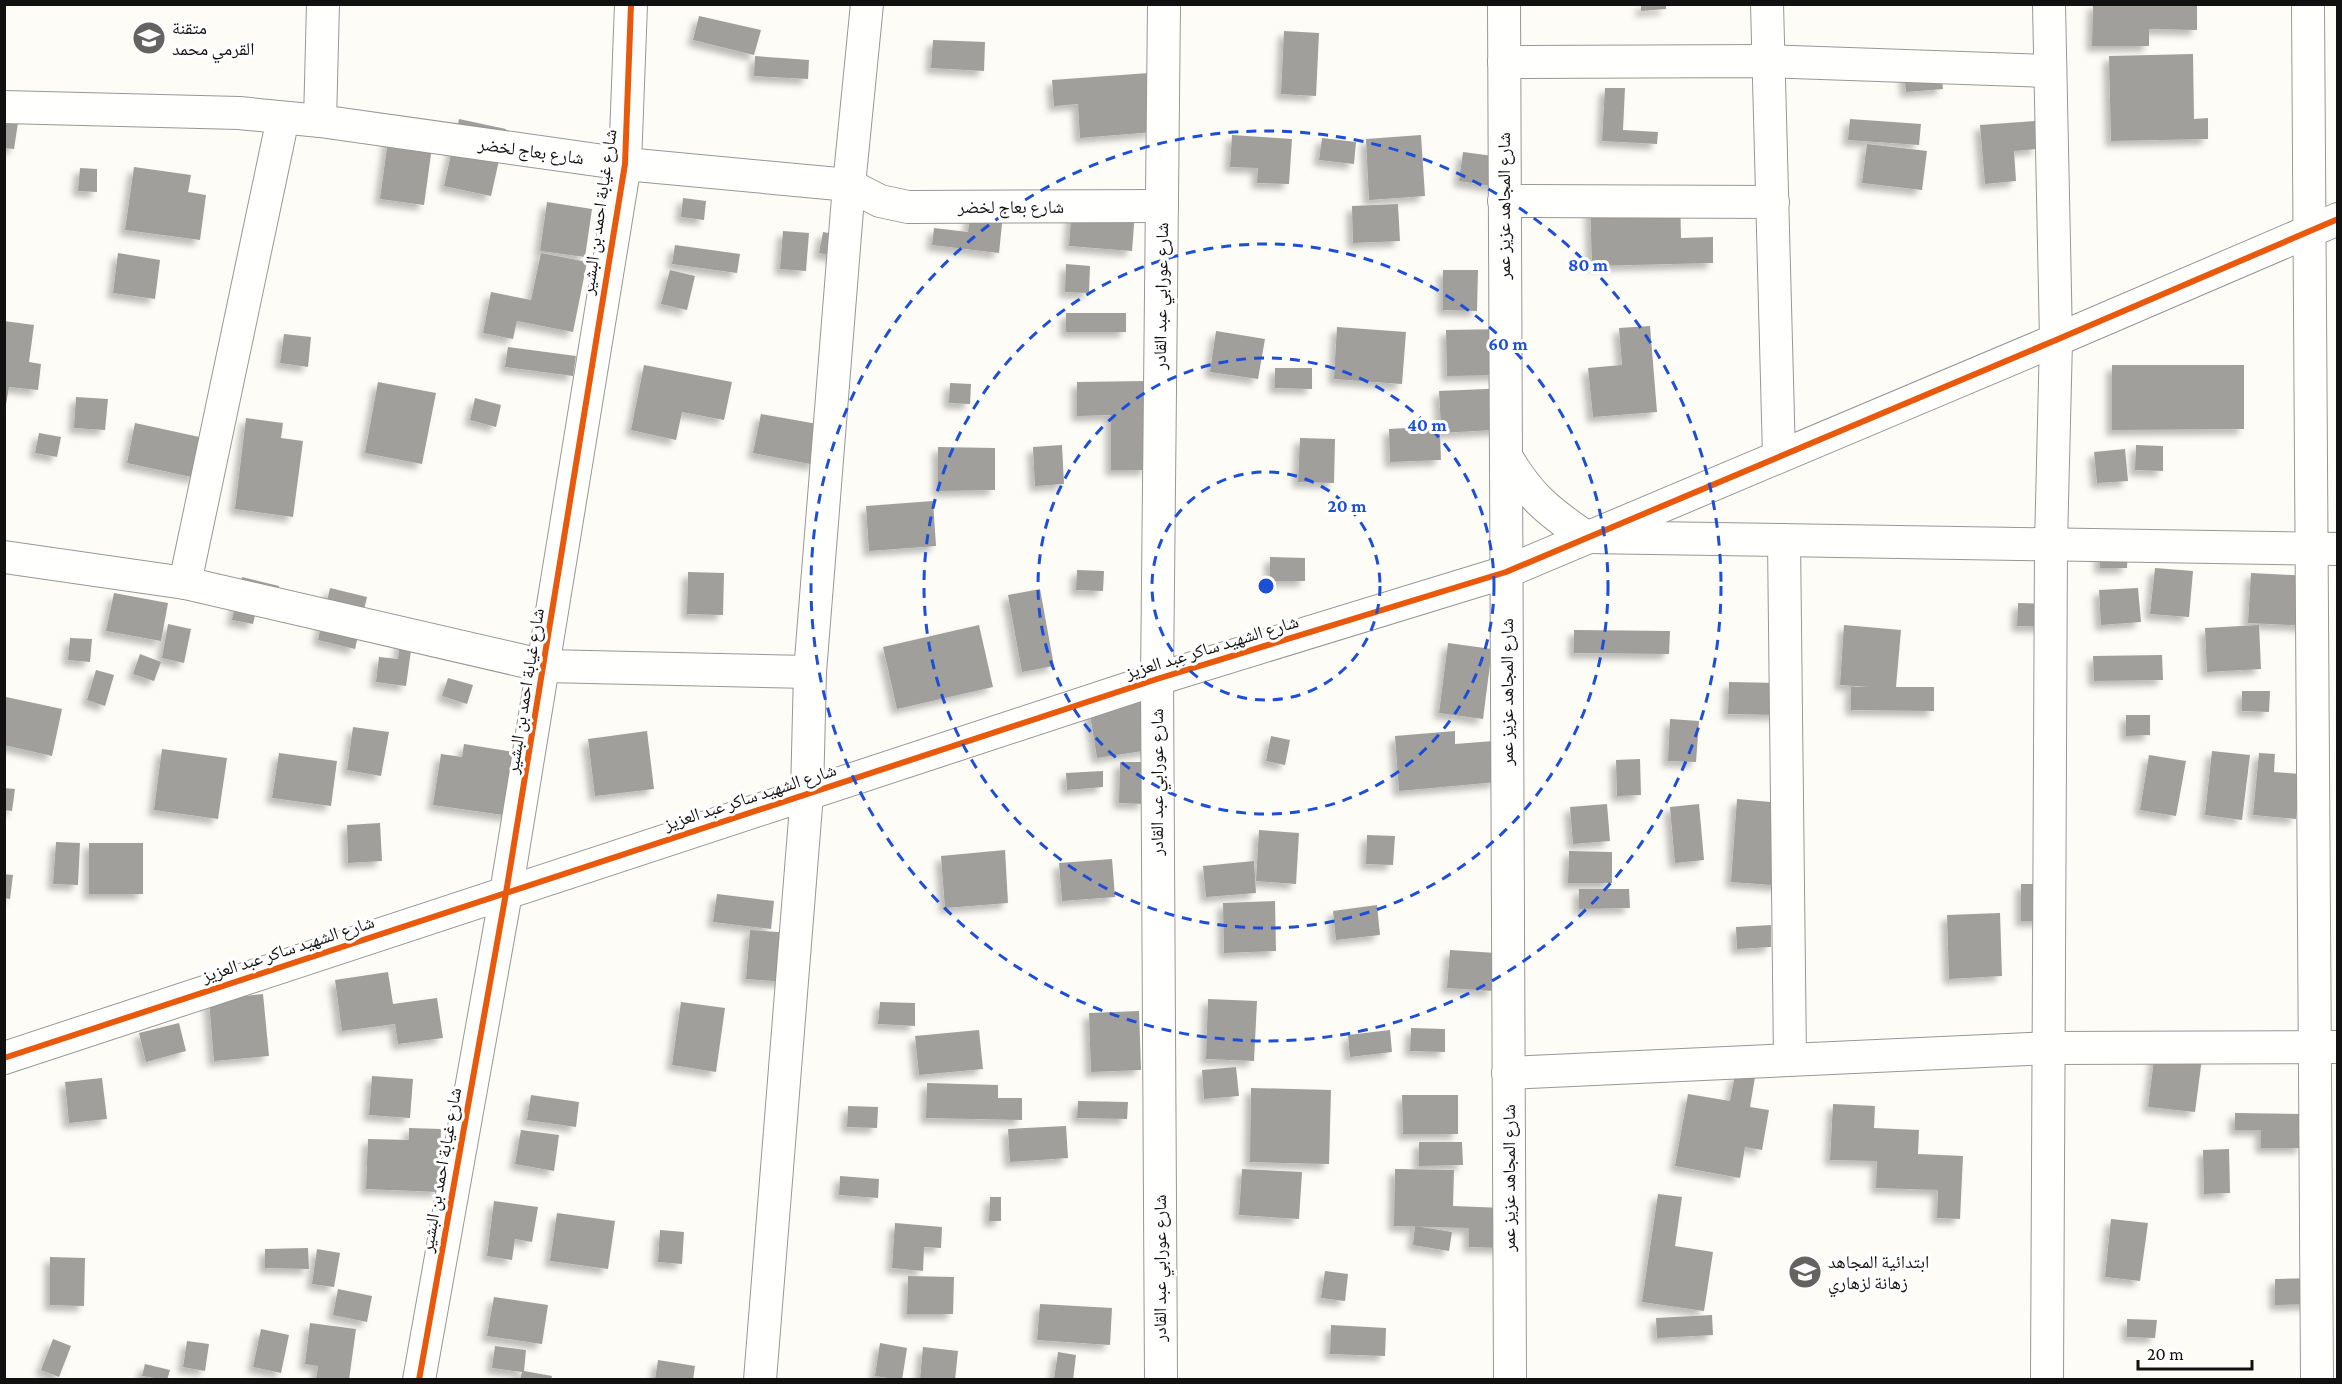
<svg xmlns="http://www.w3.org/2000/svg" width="2342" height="1384" font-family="'Crimson Pro','Noto Naskh Arabic',serif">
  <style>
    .building { fill: #a19f9c; filter: url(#shadow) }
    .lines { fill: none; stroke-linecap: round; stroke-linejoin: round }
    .minor-casing { stroke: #979795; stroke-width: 34 }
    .minor { stroke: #fffffe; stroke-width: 32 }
    .cycleway-casing { stroke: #fff; stroke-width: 10 }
    .cycleway { stroke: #e8590c; stroke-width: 6 }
    .ring { fill: none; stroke: #1d4ed8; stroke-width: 3; stroke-dasharray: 10 8 }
    .labels { text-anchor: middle; stroke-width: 6; stroke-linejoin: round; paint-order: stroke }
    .poi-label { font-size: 18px; fill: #111; stroke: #fff; text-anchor: start }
    .street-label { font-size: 18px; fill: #111; stroke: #fff }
    .centre { fill: #1d4ed8; stroke: #fff; stroke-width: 3 }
    .ring-label { font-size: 18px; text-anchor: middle; font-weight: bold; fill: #1d4ed8; stroke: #fff; stroke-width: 6; stroke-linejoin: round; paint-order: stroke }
  </style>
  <defs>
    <filter id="shadow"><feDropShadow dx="-5.5" dy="5.5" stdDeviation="3" flood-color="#0004"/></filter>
  </defs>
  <rect width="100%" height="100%" fill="#fdfcf7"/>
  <g class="building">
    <polygon points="1641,4 1666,4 1666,9 1641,11"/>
    <polygon points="2093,4 2197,4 2197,30 2149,29 2149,46 2092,46"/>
    <polygon points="699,16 761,30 754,55 693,40"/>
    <polygon points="1284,31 1319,33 1316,96 1281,94"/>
    <polygon points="933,40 985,42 984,71 931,68"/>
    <polygon points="1939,53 1943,89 1906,92 1903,56"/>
    <polygon points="2193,54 2194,119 2208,118 2208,139 2111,141 2109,56"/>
    <polygon points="755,56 809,60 808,79 754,76"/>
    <polygon points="1149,73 1153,132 1080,138 1078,104 1054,106 1052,80"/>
    <polygon points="1605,88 1625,88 1623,130 1658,132 1657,144 1602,141"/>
    <polygon points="4,114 19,116 14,149 4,148"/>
    <polygon points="391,119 435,125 424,205 380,199"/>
    <polygon points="459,119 506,129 491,196 444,186"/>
    <polygon points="1850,119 1921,124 1919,145 1848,140"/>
    <polygon points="2035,121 2037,149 2014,151 2016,181 1985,184 1980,125"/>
    <polygon points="1232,135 1292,139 1289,184 1257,183 1258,168 1230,167"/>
    <polygon points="1421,135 1425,196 1369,200 1366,139"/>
    <polygon points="1322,138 1356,142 1354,164 1319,160"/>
    <polygon points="1867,144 1927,151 1922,190 1862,183"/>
    <polygon points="1463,152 1501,157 1497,187 1459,181"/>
    <polygon points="134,167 191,175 188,192 206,195 200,240 125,230"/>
    <polygon points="80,168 97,169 97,192 78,191"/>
    <polygon points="973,191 1005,195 999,253 932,245 934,228 968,232"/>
    <polygon points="1073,193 1136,198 1132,251 1069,246"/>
    <polygon points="1680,195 1681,238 1713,237 1713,263 1592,266 1590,198"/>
    <polygon points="683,198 706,201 704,220 681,217"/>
    <polygon points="547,202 592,209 585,257 540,251"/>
    <polygon points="1398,204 1400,241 1353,243 1352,206"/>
    <polygon points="783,231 809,233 806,271 780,269"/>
    <polygon points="823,232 861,239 856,261 819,253"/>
    <polygon points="675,245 740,254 737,273 672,264"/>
    <polygon points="118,253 160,260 155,299 113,293"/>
    <polygon points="541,253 587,262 573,332 517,321 513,339 483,333 491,292 531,300"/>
    <polygon points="1066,264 1090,266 1089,293 1065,292"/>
    <polygon points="670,270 695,276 687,310 661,304"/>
    <polygon points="1443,270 1478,270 1477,311 1443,310"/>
    <rect x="1066" y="313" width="60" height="19"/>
    <polygon points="4,321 34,325 29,362 41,364 38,390 9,387 6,404 4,404"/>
    <polygon points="1650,326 1657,412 1593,417 1588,368 1622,365 1619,328"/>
    <polygon points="1337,327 1406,332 1402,384 1334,379"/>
    <polygon points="1504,329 1505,375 1447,376 1446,330"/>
    <polygon points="1216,331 1265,339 1258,379 1210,372"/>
    <polygon points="284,334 311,337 308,367 280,363"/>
    <polygon points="508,347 576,356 573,376 505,367"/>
    <polygon points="644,365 732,382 724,420 682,412 676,440 631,430"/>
    <polygon points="2112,365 2244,365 2244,429 2112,430"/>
    <polygon points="1275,368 1312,368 1312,389 1275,388"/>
    <polygon points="1147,381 1147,470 1111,470 1111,415 1077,416 1077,382"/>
    <polygon points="378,382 436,393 422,464 365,453"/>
    <polygon points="950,383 971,384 970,404 949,403"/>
    <polygon points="1509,388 1512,429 1440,433 1441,460 1390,462 1389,429 1441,426 1439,391"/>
    <polygon points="76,397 108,399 105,430 74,428"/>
    <polygon points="475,398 501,405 496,427 470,420"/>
    <polygon points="761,414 823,425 815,465 753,453"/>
    <polygon points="246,418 283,423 281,438 303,441 293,517 235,509"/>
    <polygon points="135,423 204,438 196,478 127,463"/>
    <polygon points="39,433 61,437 57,457 35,453"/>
    <polygon points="1300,438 1335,439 1334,483 1298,482"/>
    <polygon points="1062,445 1064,484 1035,486 1033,447"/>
    <polygon points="2136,445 2163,446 2163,471 2135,470"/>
    <polygon points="938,447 995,448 995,490 938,491"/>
    <polygon points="2125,449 2128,481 2097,483 2094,452"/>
    <polygon points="933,501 936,546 869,551 866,506"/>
    <polygon points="2100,537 2128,538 2127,568 2100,568"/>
    <polygon points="1270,557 1305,558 1305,581 1270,581"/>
    <polygon points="2155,568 2193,571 2189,617 2150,614"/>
    <polygon points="1077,570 1104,571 1103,591 1076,590"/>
    <polygon points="688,572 724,573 723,615 687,614"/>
    <polygon points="2251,573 2311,576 2309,626 2248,623"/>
    <polygon points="242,577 279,586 276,602 259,598 253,624 232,620"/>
    <polygon points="330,588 367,597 355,649 318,640"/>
    <polygon points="2138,588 2141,622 2101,625 2099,590"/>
    <polygon points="1040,589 1054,666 1022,672 1008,595"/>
    <polygon points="114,593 168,603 161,641 106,631"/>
    <polygon points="2018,603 2053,604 2052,627 2017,626"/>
    <polygon points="168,624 191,629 184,663 162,658"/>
    <polygon points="979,625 993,687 897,709 883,647"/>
    <polygon points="1844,625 1901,630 1896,687 1934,687 1934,711 1851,710 1851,687 1869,687 1840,685"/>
    <polygon points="2259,625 2261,669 2207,672 2205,628"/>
    <polygon points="1574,630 1670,631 1669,654 1574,653"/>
    <polygon points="401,635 413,636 406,686 376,682 379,657 398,659"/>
    <polygon points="70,638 92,639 90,662 68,660"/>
    <polygon points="1448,643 1492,649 1483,719 1439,713"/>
    <polygon points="140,654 161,662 154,681 133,674"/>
    <polygon points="2162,655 2163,680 2094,681 2093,656"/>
    <polygon points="96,670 114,675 105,706 87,700"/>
    <polygon points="448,678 473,685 467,704 442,696"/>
    <polygon points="1729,682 1780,683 1779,715 1728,714"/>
    <polygon points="1147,691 1156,749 1097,758 1088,701"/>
    <polygon points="2242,691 2270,691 2269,712 2242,711"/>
    <polygon points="6,697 62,709 52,756 4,745"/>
    <polygon points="2126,715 2150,715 2150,735 2126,736"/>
    <polygon points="1670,719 1699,721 1696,762 1668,761"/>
    <polygon points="353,727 389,732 381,776 347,770"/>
    <polygon points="647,731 654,789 595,796 588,739"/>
    <polygon points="1455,731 1455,744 1493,741 1497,782 1399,791 1395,736"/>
    <polygon points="1271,736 1290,740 1285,765 1266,761"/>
    <polygon points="464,744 520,753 510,816 433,805 441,754 462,757"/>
    <polygon points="162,749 227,758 218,819 154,810"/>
    <polygon points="2212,751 2250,755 2242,820 2205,815"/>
    <polygon points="279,753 337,761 331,806 272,798"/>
    <polygon points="2259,753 2275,754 2274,772 2300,774 2296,819 2253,815"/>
    <polygon points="2149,755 2186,761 2176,816 2140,810"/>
    <polygon points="1640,759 1641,795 1617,796 1616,760"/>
    <polygon points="1120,762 1145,762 1144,804 1119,803"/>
    <polygon points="1103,771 1103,787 1067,790 1066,773"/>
    <polygon points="4,788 15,789 12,811 4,810"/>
    <polygon points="1737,799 1793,804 1786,886 1731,882"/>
    <polygon points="1607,804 1610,841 1573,844 1570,807"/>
    <polygon points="1699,804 1704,860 1675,863 1670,807"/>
    <polygon points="380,823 382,861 348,863 347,825"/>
    <polygon points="1259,830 1299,833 1296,884 1256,881"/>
    <polygon points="1367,835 1395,836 1393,865 1366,864"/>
    <polygon points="56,842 80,843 78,885 53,884"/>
    <rect x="89" y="843" width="54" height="51"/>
    <polygon points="1005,850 1008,903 945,908 941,856"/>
    <polygon points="1569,851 1612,852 1612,883 1568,883"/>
    <polygon points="1112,859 1115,897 1062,901 1059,863"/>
    <polygon points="1254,861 1256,893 1206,897 1203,866"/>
    <polygon points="4,874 13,875 10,899 4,898"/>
    <polygon points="2021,884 2042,884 2043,921 2021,921"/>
    <polygon points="1579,889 1629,889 1630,908 1579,909"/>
    <polygon points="717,894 774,901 771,929 713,922"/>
    <polygon points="1275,901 1276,951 1224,953 1223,903"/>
    <polygon points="1377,905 1380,935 1336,940 1333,911"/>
    <polygon points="2000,913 2002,976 1949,979 1947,915"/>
    <polygon points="1771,925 1771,947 1737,949 1736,927"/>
    <polygon points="750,930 791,933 787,982 746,979"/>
    <polygon points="1450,950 1496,953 1493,991 1447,988"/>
    <polygon points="388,972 393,1004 437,998 443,1038 398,1044 395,1024 342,1031 335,980"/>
    <polygon points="263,994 269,1056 214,1061 209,1000"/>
    <polygon points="1208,999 1257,1001 1254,1061 1206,1059"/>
    <polygon points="681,1002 725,1008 716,1072 672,1065"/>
    <polygon points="880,1002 915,1003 915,1026 878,1024"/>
    <polygon points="1139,1011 1141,1070 1091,1072 1089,1013"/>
    <polygon points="179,1023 186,1051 146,1062 139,1033"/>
    <polygon points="1411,1028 1445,1029 1445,1052 1410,1051"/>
    <polygon points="979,1030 983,1069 919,1075 915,1036"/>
    <polygon points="1390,1030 1392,1052 1350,1057 1348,1035"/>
    <polygon points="2155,1052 2202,1058 2195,1112 2148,1107"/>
    <polygon points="1236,1067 1239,1096 1204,1099 1202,1070"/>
    <polygon points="1735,1074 1755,1077 1750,1107 1769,1110 1762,1150 1745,1147 1740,1178 1675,1166 1688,1094 1730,1101"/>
    <polygon points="372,1076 413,1079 410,1118 369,1115"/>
    <polygon points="102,1078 107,1119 69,1123 65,1082"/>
    <polygon points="927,1083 998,1085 998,1098 1022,1098 1022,1120 926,1118"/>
    <polygon points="1251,1088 1331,1090 1329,1164 1250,1162"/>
    <polygon points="531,1095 579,1102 576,1127 527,1120"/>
    <polygon points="1402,1095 1458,1095 1458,1134 1403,1134"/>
    <polygon points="1078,1101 1128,1102 1127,1119 1077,1118"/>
    <polygon points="1833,1104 1875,1106 1874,1128 1919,1130 1918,1154 1963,1156 1960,1219 1937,1218 1938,1190 1876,1188 1877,1161 1830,1160"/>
    <polygon points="848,1106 878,1107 877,1128 847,1127"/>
    <polygon points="2235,1113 2303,1114 2302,1148 2261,1148 2261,1130 2235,1130"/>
    <polygon points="1066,1126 1068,1158 1010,1162 1008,1129"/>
    <polygon points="409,1128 441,1129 439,1192 366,1189 368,1139 409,1140"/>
    <polygon points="521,1130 559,1135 554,1171 515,1164"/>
    <polygon points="1419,1142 1462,1142 1463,1165 1419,1166"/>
    <polygon points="2229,1149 2230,1193 2204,1194 2203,1150"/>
    <polygon points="1242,1169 1302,1172 1299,1219 1239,1215"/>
    <polygon points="1395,1169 1454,1170 1453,1206 1504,1208 1503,1248 1469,1247 1469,1228 1394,1226"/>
    <polygon points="840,1176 879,1179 878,1198 839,1195"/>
    <polygon points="1658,1194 1682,1197 1675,1246 1713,1252 1704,1311 1642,1302"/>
    <polygon points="990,1197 1001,1197 1001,1221 989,1221"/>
    <polygon points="494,1201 538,1207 532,1242 515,1239 512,1260 487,1256"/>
    <polygon points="557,1213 615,1221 608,1269 550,1261"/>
    <polygon points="2111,1219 2148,1223 2140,1281 2105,1277"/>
    <polygon points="895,1223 942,1227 941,1248 924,1247 923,1271 892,1268"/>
    <polygon points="1415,1226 1452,1232 1449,1251 1413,1245"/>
    <polygon points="660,1230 684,1232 682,1264 658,1262"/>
    <polygon points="308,1248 309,1269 265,1268 265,1249"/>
    <polygon points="317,1249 340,1253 334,1287 312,1284"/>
    <polygon points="50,1257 85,1258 84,1306 50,1305"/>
    <polygon points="1325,1271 1348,1274 1345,1301 1321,1298"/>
    <polygon points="908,1276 954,1277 953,1314 907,1314"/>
    <polygon points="2322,1278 2322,1304 2275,1305 2275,1279"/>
    <polygon points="338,1289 372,1296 367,1322 333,1315"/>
    <polygon points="494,1297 548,1305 542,1344 487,1336"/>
    <polygon points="1040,1304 1112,1308 1110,1345 1037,1340"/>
    <polygon points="1712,1315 1713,1335 1657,1338 1656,1318"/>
    <polygon points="2127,1319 2157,1320 2155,1338 2127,1337"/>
    <polygon points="310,1323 356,1329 349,1380 316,1380 318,1366 305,1364"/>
    <polygon points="1331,1325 1386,1328 1385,1356 1330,1354"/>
    <polygon points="261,1329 289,1335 281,1373 253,1367"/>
    <polygon points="53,1339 71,1346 59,1377 41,1370"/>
    <polygon points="187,1341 209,1344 205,1371 183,1367"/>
    <polygon points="880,1343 907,1348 902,1380 875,1376"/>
    <polygon points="495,1346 526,1350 524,1371 552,1376 551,1380 520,1380 522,1372 492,1368"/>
    <polygon points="923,1347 958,1351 955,1380 920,1380"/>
    <polygon points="1058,1352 1076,1355 1073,1380 1054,1380"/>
    <polygon points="658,1360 695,1366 693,1380 655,1380"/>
    <polygon points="145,1364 170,1370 167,1380 142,1376"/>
  </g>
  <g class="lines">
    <defs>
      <g id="minor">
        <polyline points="1504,4 1510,1380"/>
        <polyline points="1767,4 1779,456"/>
        <polyline points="2308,4 2317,1380"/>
        <polyline points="1504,62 1767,61 2049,71"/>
        <polyline points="4,107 239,113 320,121 625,164 849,185 880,201 908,207 1162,206"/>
        <polyline points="320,121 323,4"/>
        <polyline points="1504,201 1773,202"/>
        <path d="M1506 456C1528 495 1549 512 1586 537L2338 549"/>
        <polyline points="1784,540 1790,1060"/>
        <polyline points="4,557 185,583 545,666 810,672"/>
        <polyline points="185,583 283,118"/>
        <polyline points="4,1058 1157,679 1506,572 2056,340 2338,219"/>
        <polyline points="1508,1073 2049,1048 2338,1047"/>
        <polyline points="419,1380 506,893 625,164 631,4"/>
        <polyline points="760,1380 807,794 810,672 849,185 867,4"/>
        <polyline points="1161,1380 1157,679 1164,4"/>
        <polyline points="2047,1380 2051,544 2056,340 2049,4"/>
      </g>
    </defs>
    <use href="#minor" class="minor-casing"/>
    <use href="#minor" class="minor"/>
    <defs>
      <g id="cycleway">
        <polyline points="4,1058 1157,679 1506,572 2056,340 2338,219"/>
        <polyline points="419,1380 506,893 625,164 631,4"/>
      </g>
    </defs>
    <use href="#cycleway" class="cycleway-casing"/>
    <use href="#cycleway" class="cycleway"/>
  </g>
  <g class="ring">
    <circle cx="1266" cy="586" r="114"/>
    <circle cx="1266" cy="586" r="228"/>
    <circle cx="1266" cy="586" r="342"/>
    <circle cx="1266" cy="586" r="455"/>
  </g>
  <defs>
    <symbol id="school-disc" viewBox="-11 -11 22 22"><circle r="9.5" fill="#646362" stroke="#fff"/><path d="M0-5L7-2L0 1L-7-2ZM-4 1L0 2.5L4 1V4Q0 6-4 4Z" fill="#fff"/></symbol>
  </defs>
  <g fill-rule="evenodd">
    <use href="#school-disc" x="130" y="19" width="38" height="38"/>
    <use href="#school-disc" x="1786" y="1253" width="38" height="38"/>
  </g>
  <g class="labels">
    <g class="poi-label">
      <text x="172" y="34">متقنة<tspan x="172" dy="21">القرمي محمد</tspan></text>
      <text x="1828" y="1268">ابتدائية المجاهد<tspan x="1828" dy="21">زهانة لزهاري</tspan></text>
    </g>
    <g class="street-label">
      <text transform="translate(531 151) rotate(8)" y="6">شارع بعاج لخضر</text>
      <text transform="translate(1504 206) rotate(-90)" y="6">شارع المجاهد عزيز عمر</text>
      <text x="1011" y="213">شارع بعاج لخضر</text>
      <text transform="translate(599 212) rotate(-82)" y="6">شارع غيابة احمد بن البشير</text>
      <text transform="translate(1161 296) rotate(-89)" y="6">شارع عورابي عبد القادر</text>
      <text transform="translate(1212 647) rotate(-17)" y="6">شارع الشهيد ساكر عبد العزيز</text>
      <text transform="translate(525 691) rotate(-81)" y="6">شارع غيابة احمد بن البشير</text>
      <text transform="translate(1507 692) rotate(-90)" y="6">شارع المجاهد عزيز عمر</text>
      <text transform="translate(1157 782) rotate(-90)" y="6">شارع عورابي عبد القادر</text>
      <text transform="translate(750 797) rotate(-18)" y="6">شارع الشهيد ساكر عبد العزيز</text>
      <text transform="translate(288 949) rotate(-18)" y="6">شارع الشهيد ساكر عبد العزيز</text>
      <text transform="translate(441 1170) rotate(-80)" y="6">شارع غيابة احمد بن البشير</text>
      <text transform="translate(1509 1178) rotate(-90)" y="6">شارع المجاهد عزيز عمر</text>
      <text transform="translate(1160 1268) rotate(-90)" y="6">شارع عورابي عبد القادر</text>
    </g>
  </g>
  <circle cx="1266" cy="586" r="9" class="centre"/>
  <g class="ring-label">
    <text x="1588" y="271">80 m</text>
    <text x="1508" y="350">60 m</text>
    <text x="1427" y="431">40 m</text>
    <text x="1347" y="512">20 m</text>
  </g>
  <rect width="2342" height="1384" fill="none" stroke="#111111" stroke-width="12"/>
  <path d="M2138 1360v9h114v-9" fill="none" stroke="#111111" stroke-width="3"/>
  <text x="2147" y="1360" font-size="18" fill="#111111" stroke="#ffffff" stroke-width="4.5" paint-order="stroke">20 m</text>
</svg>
